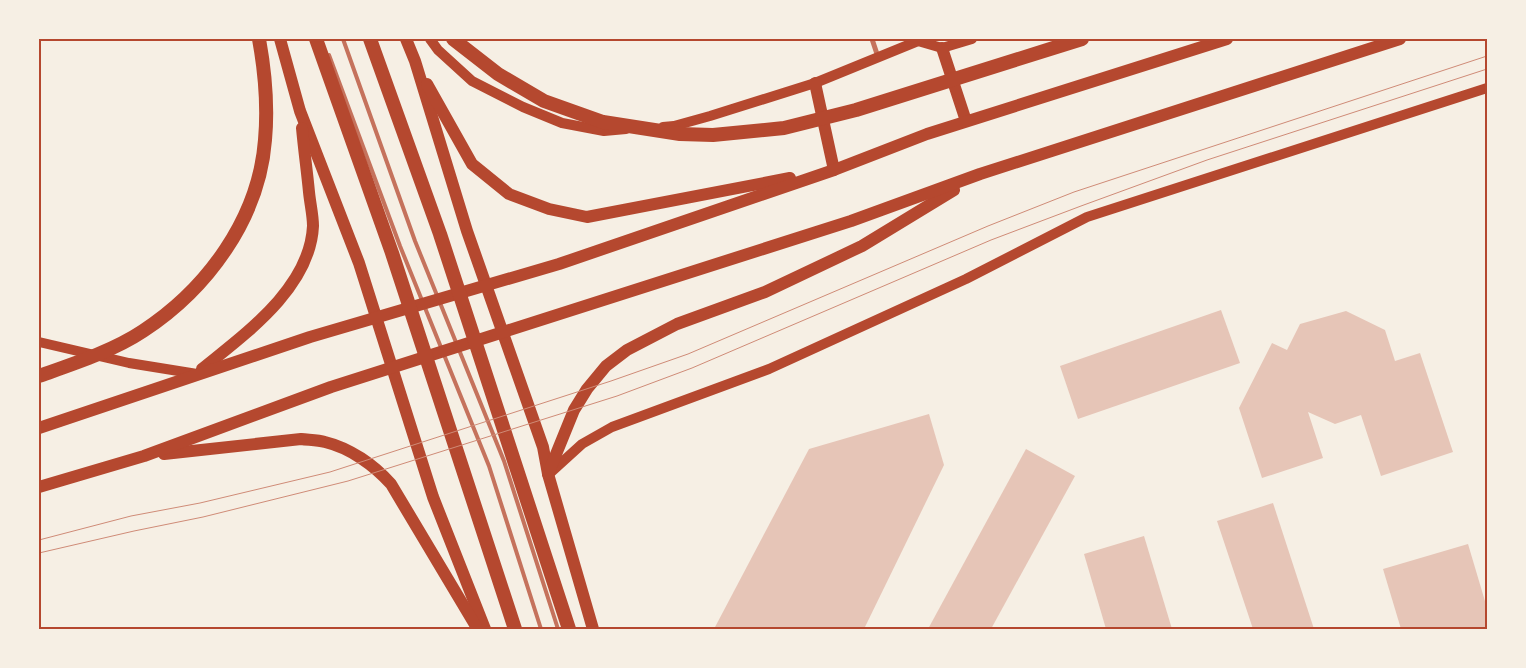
<svg xmlns="http://www.w3.org/2000/svg" width="1526" height="668" font-family="Ubuntu,sans-serif">
  <style>
    .building { fill: #e6c5b7 }
    .lines { fill: none; stroke-linecap: round; stroke-linejoin: round }
    .service { stroke: #c5725c; stroke-width: 4 }
    .minor { stroke: #c5725c; stroke-width: 5 }
    .secondary { stroke: #b5482f; stroke-width: 10 }
    .primary { stroke: #b5482f; stroke-width: 12 }
    .trunk { stroke: #b5482f; stroke-width: 14 }
    .tram { stroke: #cf8b77; stroke-width: 1 }
    .neatline { fill: none; stroke: #b5482f; stroke-width: 2 }
  </style>
  <rect width="100%" height="100%" fill="#f6efe4"/>
  <g class="building">
    <polygon points="1221,310 1240,363 1078,419 1060,366"/>
    <polygon points="1346,311 1385,330 1395,361 1420,353 1453,452 1381,476 1361,415 1335,424 1308,412 1323,458 1262,478 1239,408 1272,343 1287,350 1300,324"/>
    <polygon points="929,414 944,465 864,629 714,629 809,449"/>
    <polygon points="1026,449 1075,476 991,629 928,629"/>
    <polygon points="1273,503 1314,629 1253,629 1217,521"/>
    <polygon points="1144,536 1172,629 1106,629 1084,554"/>
    <polygon points="1468,544 1487,608 1487,629 1401,629 1383,569"/>
  </g>
  <g class="lines">
    <g class="service">
      <polyline points="343,39 415,241 504,461 558,629"/>
      <polyline points="329,55 400,246 489,466 541,629"/>
    </g>
    <polyline class="minor" points="872,39 878,57"/>
    <g class="secondary">
      <polyline points="430,39 438,50 472,81 523,107 562,123 604,131 626,129"/>
      <polyline points="663,127 674,126 710,116 815,83 918,41 942,48 972,39"/>
      <polyline points="39,342 129,363 197,374"/>
      <polyline points="549,474 582,444 612,427 769,369 966,279 1087,217 1487,88"/>
    </g>
    <g class="primary">
      <polyline points="280,39 300,111 359,263 433,497 485,629"/>
      <polyline points="406,39 415,61 467,231 543,447 548,474 593,629"/>
      <polyline points="942,48 966,121"/>
      <polyline points="815,83 834,170"/>
      <polyline points="427,84 472,164 509,194 549,209 587,217 790,178"/>
      <path d="M202 369C245 334 310 288 313 226 313 215 310 203 309 192 307 171 304 150 302 128"/>
      <polyline points="39,428 310,337 559,264 834,170 927,134 1227,39"/>
      <path d="M164 454 301 439C309 440 318 440 325 442 350 448 374 465 391 484L477 628"/>
      <polyline points="548,474 574,410 587,389 606,366 627,350 677,324 765,292 862,246 954,190"/>
      <polyline points="39,487 144,456 331,387 851,221 980,174 1400,39"/>
    </g>
    <g class="trunk">
      <polyline points="316,39 392,253 515,629"/>
      <polyline points="370,39 440,234 569,629"/>
      <polyline points="453,39 498,74 544,101 603,122 680,134 713,135 784,128 856,110 1082,39"/>
      <path d="M39 376C73 364 113 351 143 331 207 289 259 219 265 140 268 107 265 72 259 39"/>
    </g>
    <g class="tram">
      <polyline points="39,540 131,516 200,503 330,472 611,381 688,354 988,226 1074,192 1487,56"/>
      <polyline points="39,553 134,531 203,517 348,481 617,396 692,368 991,240 1081,206 1207,160 1487,69"/>
    </g>
  </g>
  <rect width="1526" height="668" fill="none" stroke="#f6efe4" stroke-width="80"/>
  <rect x="40" y="40" width="1446" height="588" class="neatline"/>
</svg>
